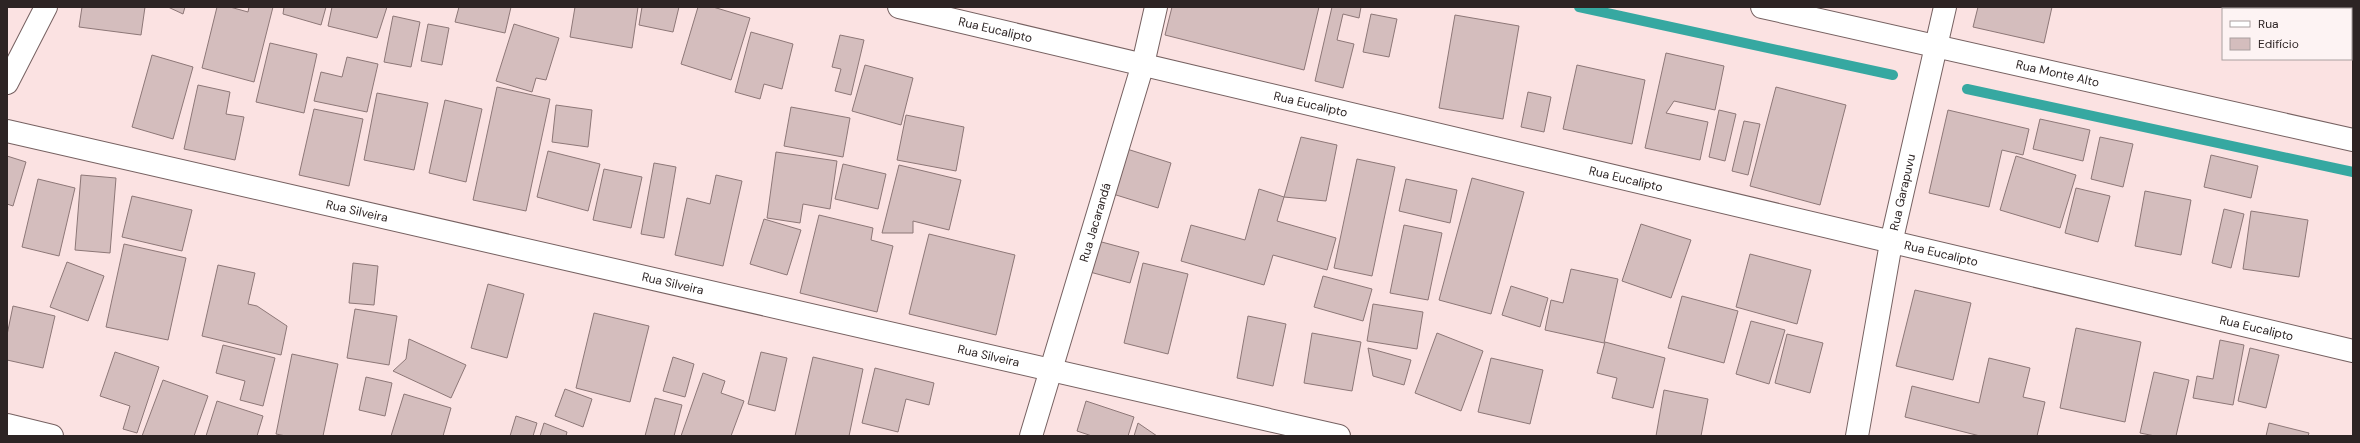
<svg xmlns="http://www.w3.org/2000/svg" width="2360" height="443" font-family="'DM Sans',sans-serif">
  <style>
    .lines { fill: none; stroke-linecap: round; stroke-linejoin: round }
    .stream { stroke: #36a8a1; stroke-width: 10 }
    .building { fill: #d4bdbd; stroke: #8d7777 }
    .minor-casing { stroke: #766161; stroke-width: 24 }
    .minor { stroke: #fff; stroke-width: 22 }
    .labels { text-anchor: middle; stroke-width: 4; stroke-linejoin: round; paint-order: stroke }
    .street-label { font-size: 12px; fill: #2d2424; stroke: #fdf3f3 }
  </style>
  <rect width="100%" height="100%" fill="#fbe2e2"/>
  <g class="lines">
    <g class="stream">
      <polyline points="1579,7 1893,75"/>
      <polyline points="1967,89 2353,172"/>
    </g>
  </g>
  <g class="building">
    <polygon points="82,7 145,7 141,35 79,27"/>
    <polygon points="168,7 185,7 183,14"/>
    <polygon points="217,7 230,7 248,12 249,7 273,7 254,82 202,68"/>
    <polygon points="284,7 326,7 321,25 283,14"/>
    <polygon points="332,7 387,7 377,38 328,26"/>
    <polygon points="459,7 511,7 505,33 455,22"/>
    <polygon points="575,7 638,7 632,48 570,37"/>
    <polygon points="642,7 679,7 673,32 639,25"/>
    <polygon points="698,7 713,7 750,18 731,80 681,64"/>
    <polygon points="1172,7 1319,7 1304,70 1165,35"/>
    <polygon points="1332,7 1361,7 1359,18 1343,14 1337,40 1354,44 1343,88 1315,81"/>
    <polygon points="1978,7 2052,7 2044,43 1973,27"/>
    <polygon points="1371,14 1397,19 1389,57 1363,52"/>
    <polygon points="1455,15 1519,26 1503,119 1439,108"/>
    <polygon points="393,16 420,22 411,67 384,62"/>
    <polygon points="428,24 449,28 442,65 421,61"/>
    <polygon points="514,24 559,38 546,80 536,78 532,92 496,81"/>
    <polygon points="751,32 793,44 782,89 764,84 760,99 735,92"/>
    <polygon points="840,35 864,40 851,95 835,91 841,69 832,67"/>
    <polygon points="270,43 317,54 304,113 256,102"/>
    <polygon points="1666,53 1724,66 1715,110 1674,101 1666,113 1708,122 1700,160 1645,148"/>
    <polygon points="152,55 193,67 173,139 132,127"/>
    <polygon points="347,57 378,64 367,112 314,101 321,72 342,77"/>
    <polygon points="865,65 913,78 901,125 852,111"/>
    <polygon points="1577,65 1645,80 1632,144 1563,129"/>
    <polygon points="198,85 230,92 226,114 244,117 235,160 184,149"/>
    <polygon points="497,87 550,99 526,211 473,200"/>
    <polygon points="1776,87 1846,105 1820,205 1750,186"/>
    <polygon points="1528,92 1551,97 1544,132 1521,127"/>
    <polygon points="377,93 428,103 414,170 364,160"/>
    <polygon points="445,100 482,109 466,182 429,173"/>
    <polygon points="556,105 592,110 588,147 552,142"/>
    <polygon points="791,107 850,118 843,157 784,146"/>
    <polygon points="314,109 363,119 349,186 299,175"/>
    <polygon points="1719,110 1736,114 1725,161 1709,157"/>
    <polygon points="1948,110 2029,129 2023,155 2002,150 1989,207 1929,193"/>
    <polygon points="906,115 964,127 956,171 897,160"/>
    <polygon points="2040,119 2090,130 2083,161 2033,149"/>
    <polygon points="1744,121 1760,124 1748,175 1732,171"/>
    <polygon points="1301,137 1337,145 1326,201 1284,197"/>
    <polygon points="2100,137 2133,144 2123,187 2091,179"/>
    <polygon points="1127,149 1171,163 1158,208 1113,194"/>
    <polygon points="548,151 600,164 588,211 537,197"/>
    <polygon points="776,152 837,161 830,209 803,204 800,223 767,218"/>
    <polygon points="2211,155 2258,166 2251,198 2204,187"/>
    <polygon points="7,156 26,162 13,206 7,204"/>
    <polygon points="2016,156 2076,175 2060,228 2000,210"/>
    <polygon points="1357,159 1395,167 1372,276 1334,268"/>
    <polygon points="654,163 676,167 664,238 641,234"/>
    <polygon points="843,164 886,174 878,209 835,199"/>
    <polygon points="899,165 961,180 949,230 913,221 913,233 882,233"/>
    <polygon points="604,169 642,177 631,228 593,220"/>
    <polygon points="81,175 116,178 110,253 75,250"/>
    <polygon points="716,175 742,181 723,266 675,255 687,198 710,204"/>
    <polygon points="1472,178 1524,192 1491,314 1439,300"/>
    <polygon points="38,179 75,188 59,256 22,247"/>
    <polygon points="1406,179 1457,190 1450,223 1399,211"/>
    <polygon points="2076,188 2110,196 2098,242 2065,233"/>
    <polygon points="1259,189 1284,197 1277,221 1336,238 1327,270 1273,255 1264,285 1181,261 1191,225 1245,240"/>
    <polygon points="2145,191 2191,200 2181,255 2135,246"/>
    <polygon points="132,196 192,210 182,251 122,237"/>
    <polygon points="2224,209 2244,214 2231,268 2212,263"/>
    <polygon points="2251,211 2308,220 2299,277 2243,269"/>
    <polygon points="819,215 873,228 871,240 893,246 877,312 800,293"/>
    <polygon points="764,219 801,230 787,275 750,264"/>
    <polygon points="1641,224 1691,240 1671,298 1622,281"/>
    <polygon points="1404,225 1442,233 1428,300 1390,293"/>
    <polygon points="929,234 1015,255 996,335 909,314"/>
    <polygon points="1098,241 1139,252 1130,283 1090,272"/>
    <polygon points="124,244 186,258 168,340 106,327"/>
    <polygon points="1750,254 1811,270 1797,324 1736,307"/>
    <polygon points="67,262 104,276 88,321 50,307"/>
    <polygon points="353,263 378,266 374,305 349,303"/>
    <polygon points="1143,263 1188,274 1168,354 1124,343"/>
    <polygon points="218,265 255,273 248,304 257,306 287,326 281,355 202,336"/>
    <polygon points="1571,269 1618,279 1604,343 1545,330 1551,300 1563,303"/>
    <polygon points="1323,276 1372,289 1363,321 1314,307"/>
    <polygon points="488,284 524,294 507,358 471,348"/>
    <polygon points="1511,286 1548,298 1540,327 1502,315"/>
    <polygon points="1915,290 1971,303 1953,380 1896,366"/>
    <polygon points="1682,296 1738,311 1724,363 1668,348"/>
    <polygon points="1373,304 1423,312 1417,349 1367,341"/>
    <polygon points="13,306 55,316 43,368 7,360 7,335"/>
    <polygon points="355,309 397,316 389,365 347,358"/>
    <polygon points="594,313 649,326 630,402 576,388"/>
    <polygon points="1248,316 1286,324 1273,386 1237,378"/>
    <polygon points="1751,321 1785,330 1769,384 1736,374"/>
    <polygon points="2076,328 2141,342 2125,422 2060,408"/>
    <polygon points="1312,333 1361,342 1352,391 1304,383"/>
    <polygon points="1437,333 1483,351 1461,411 1415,393"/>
    <polygon points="1787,334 1823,343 1810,393 1775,383"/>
    <polygon points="409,339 466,365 451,398 393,371 406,359"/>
    <polygon points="2220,340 2244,345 2233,405 2193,398 2197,376 2213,379"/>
    <polygon points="1605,342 1665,358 1653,408 1612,398 1617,378 1597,373"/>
    <polygon points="223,345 275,358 263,406 240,400 245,381 216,373"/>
    <polygon points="1368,348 1411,360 1404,385 1373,376"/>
    <polygon points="2250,348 2279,355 2266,408 2238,401"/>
    <polygon points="115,352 159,367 137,433 123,429 130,406 100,396"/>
    <polygon points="761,352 787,358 775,411 748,404"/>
    <polygon points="292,354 338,364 323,436 286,436 276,434"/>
    <polygon points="673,357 694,364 685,397 663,391"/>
    <polygon points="813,357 863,369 849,436 795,436"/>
    <polygon points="1491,358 1543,370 1530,424 1478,412"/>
    <polygon points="1989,358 2030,368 2023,397 2045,402 2037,436 1980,436 1905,417 1912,386 1979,403"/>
    <polygon points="875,368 934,383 929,405 906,399 898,432 862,423"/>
    <polygon points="2154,372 2189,380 2176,436 2155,436 2140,433"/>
    <polygon points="703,373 725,381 721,393 744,401 731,436 681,436"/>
    <polygon points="366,377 392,383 385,416 359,410"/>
    <polygon points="163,380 208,396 194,436 142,436"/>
    <polygon points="565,389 592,399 583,427 555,416"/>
    <polygon points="1664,390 1708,399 1701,436 1656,436"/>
    <polygon points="404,394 451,408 443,436 391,436"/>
    <polygon points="655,398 682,405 674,436 645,436"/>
    <polygon points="217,401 263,416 257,436 206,436"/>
    <polygon points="1086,401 1134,417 1128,436 1092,436 1077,431"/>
    <polygon points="516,416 537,423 533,436 510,436"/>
    <polygon points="544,423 567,432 566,436 540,436"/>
    <polygon points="1138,423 1157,436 1134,436"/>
    <polygon points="2269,423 2309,433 2308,436 2266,436"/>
  </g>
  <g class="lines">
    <defs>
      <g id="minor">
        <path id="s1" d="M899 7 2353 351"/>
        <path id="s2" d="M1762 7 2353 140"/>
        <polyline points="7,83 46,7"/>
        <path id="s3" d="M7 131 1339 436"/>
        <polyline points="7,425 52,436"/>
        <path id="s4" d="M1031 436 1143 64 1156 7"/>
        <path id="s5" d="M1857 436 1891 243 1945 7"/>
      </g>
    </defs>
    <use href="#minor" class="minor-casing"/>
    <use href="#minor" class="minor"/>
  </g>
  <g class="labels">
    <g class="street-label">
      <text dy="4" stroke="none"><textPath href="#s1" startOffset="99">Rua Eucalipto</textPath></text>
      <text dy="4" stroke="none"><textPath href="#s2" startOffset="303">Rua Monte Alto</textPath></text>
      <text dy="4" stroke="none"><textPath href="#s1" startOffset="423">Rua Eucalipto</textPath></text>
      <text dy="4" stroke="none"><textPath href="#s1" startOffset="747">Rua Eucalipto</textPath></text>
      <text dy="4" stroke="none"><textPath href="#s5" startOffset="248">Rua Garapuvu</textPath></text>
      <text dy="4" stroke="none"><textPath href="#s3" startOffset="359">Rua Silveira</textPath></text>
      <text dy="4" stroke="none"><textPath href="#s4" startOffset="223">Rua Jacarandá</textPath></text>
      <text dy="4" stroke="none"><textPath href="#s1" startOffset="1071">Rua Eucalipto</textPath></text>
      <text dy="4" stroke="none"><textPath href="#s3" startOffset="683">Rua Silveira</textPath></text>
      <text dy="4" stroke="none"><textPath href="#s1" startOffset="1395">Rua Eucalipto</textPath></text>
      <text dy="4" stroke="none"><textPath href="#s3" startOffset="1007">Rua Silveira</textPath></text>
    </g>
  </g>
  <rect width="2360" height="443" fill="none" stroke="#2d2424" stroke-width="16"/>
  <rect x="2222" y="8" width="130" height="52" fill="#fdf3f3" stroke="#aaa0a0"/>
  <rect x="2230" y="21" width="20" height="6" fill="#ffffff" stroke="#aaa0a0"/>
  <text x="2258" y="28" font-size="12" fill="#2d2424">Rua</text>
  <rect x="2230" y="38" width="20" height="12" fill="#d4bdbd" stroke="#aaa0a0"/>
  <text x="2258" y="48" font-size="12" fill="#2d2424">Edifício</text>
</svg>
